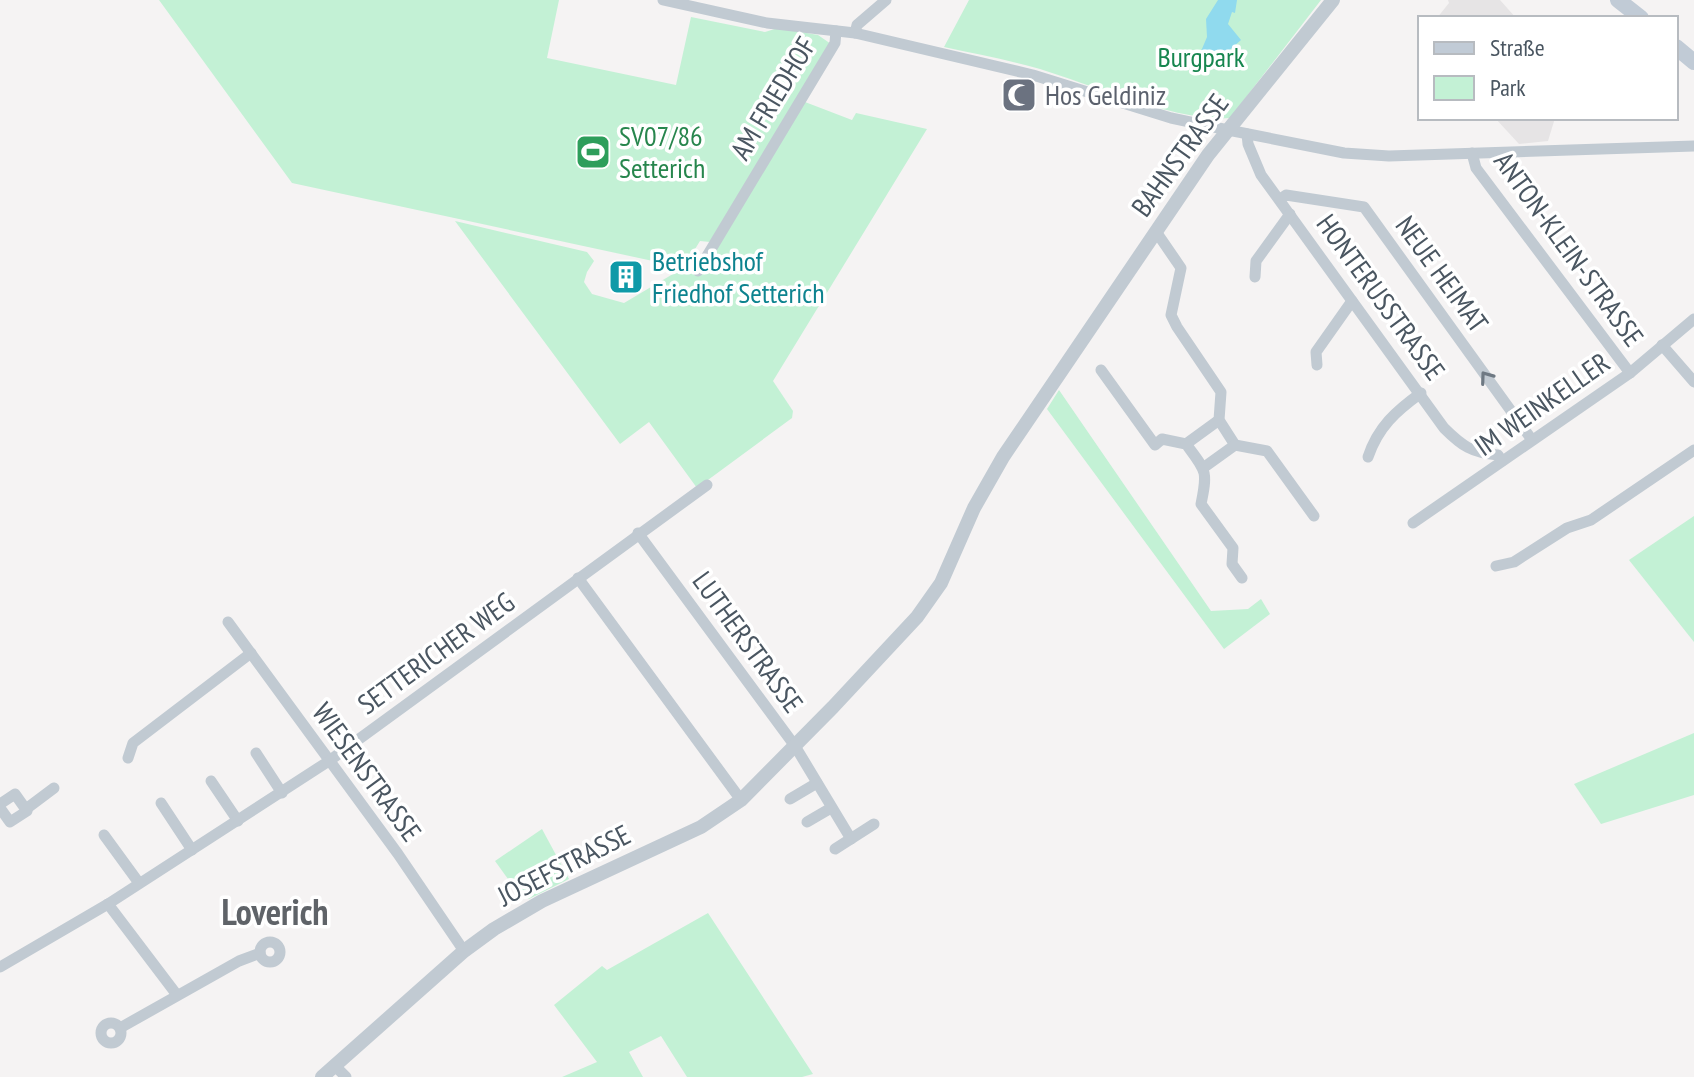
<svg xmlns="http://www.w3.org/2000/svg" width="1694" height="1077" font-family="'PT Sans Narrow',sans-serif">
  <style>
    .education { fill: #e6e4e5 }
    .green { fill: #c3f1d5 }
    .water { fill: #90daee }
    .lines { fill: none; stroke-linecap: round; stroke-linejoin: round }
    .minor { stroke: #c1cad2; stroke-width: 11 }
    .tertiary { stroke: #c1cad2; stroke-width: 14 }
    .secondary { stroke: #c1cbd6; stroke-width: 16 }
    .oneway { stroke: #6e7983 }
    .labels { text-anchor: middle; stroke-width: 7; stroke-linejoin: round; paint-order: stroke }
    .park-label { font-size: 28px; fill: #17864f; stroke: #fff }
    .worship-label { font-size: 28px; fill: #5b616d; stroke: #fff; text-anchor: start }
    .street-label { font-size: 28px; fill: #4a5661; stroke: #fff }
    .leisure-label { font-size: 28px; fill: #27864d; stroke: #fff; text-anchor: start }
    .culture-label { font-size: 28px; fill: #0d838f; stroke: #fff; text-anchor: start }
    .district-label { font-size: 36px; font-weight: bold; fill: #5f6368; stroke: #fff }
  </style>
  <rect width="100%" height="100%" fill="#f5f3f3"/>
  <g class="education">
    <polygon points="1448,0 1500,0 1516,18 1437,18 1449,3"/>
    <polygon points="1495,118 1555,118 1548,141 1519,144"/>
  </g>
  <g class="green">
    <polygon points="159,0 559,0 547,58 676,85 691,17 765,32 778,28 818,35 831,44 710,242 700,241 684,267 676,266 292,183"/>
    <path d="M969 0H1321L1230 118C1181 123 1089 84 1040 69 1009 60 976 54 944 47Z"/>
    <polygon points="805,102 852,120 856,113 927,129 773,381 793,411 792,418 697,488 649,422 620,444 455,221 587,252 594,261 587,272 584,282 592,294 624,303 678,271 700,274"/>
    <polygon points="1059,390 1211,611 1248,609 1261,599 1270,614 1224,649 1047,409"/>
    <polygon points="1694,516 1694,642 1629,560"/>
    <polygon points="1694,733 1694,795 1601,824 1574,784"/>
    <polygon points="542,829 569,879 529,899 516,890 495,861"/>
    <polygon points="708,913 813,1074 802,1077 687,1077 661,1036 629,1052 643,1077 562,1077 597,1062 554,1005 602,966 607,970"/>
  </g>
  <polygon class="water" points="1218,0 1237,0 1235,13 1232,12 1228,24 1241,40 1212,65 1203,67 1199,56 1207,37 1206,19"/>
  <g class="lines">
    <g class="minor">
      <polyline points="663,0 767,23 855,33 1033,75 1171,118 1228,130 1344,153 1389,156 1694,146"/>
      <polyline points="855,33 857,25 886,0"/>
      <path d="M1247 134 1248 144 1261 175 1444 428C1462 446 1472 453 1498 455L1502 461"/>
      <polyline points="1472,153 1476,168 1630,373"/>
      <polyline points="1280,199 1286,195 1364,207 1532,440"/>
      <polyline points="1157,233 1181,268 1171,315 1177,327 1221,392 1219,420 1235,445 1267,451 1314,516"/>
      <polyline points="698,271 835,43 836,31"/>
      <polyline points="1255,277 1256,261 1290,214"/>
      <polyline points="1662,345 1694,382"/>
      <polyline points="1317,365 1316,352 1352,301"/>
      <path d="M1101 370 1155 445 1162 439 1186 444C1206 471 1208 470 1201 504L1233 548 1232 564 1242 578"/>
      <polyline points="1186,444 1219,420"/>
      <path d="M1368 457C1378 427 1396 411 1421 393"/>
      <polyline points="1203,468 1235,445"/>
      <polyline points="1413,523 1630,373 1694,319"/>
      <polyline points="638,533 795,746 851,839"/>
      <polyline points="1496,566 1514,562 1567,528 1591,520 1694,450"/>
      <polyline points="578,578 741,800"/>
      <polyline points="228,622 398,854 464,951"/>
      <polyline points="256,753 282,793"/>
      <polyline points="128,758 133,743 251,653"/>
      <polyline points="211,781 238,821"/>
      <polyline points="790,799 817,783"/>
      <polyline points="161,803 192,850"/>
      <polyline points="0,804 15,794 27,811 10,822 0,808"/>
      <polyline points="26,809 54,788"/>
      <polyline points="807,822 831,808"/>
      <polyline points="104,835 139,883"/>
      <polyline points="835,849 874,824"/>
      <polyline points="108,904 177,995"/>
      <circle cx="270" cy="952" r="10"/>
      <polyline points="0,967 108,904 329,761 707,485"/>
      <circle cx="111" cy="1033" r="10"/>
      <polyline points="120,1028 239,961 260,953"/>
      <polyline points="335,1066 346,1077"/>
    </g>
    <polyline class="tertiary" points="322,1077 464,951 494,929 542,901 701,827 741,800 833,707 917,617 941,583 974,508 1003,457 1208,155 1333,0"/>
    <g class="secondary">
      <polyline points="1618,0 1641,18"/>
      <polyline points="1676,47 1694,62"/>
    </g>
  </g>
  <defs><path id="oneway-chevron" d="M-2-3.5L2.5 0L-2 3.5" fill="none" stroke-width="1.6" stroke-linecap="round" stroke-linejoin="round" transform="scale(2)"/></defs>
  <use class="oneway" href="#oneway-chevron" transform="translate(1486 377) rotate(-126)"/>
  <defs>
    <symbol id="mosque-square" viewBox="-11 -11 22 22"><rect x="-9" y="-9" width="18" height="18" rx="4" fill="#6b7280" stroke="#fff"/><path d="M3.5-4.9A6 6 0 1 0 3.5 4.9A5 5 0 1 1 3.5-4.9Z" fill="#fff"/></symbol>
    <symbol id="stadium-square" viewBox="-11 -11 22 22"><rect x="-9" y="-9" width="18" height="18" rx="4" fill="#2e9e5b" stroke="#fff"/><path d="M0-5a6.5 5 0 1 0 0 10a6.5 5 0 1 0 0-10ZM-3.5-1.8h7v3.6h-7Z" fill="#fff"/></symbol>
    <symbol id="building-square" viewBox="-11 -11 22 22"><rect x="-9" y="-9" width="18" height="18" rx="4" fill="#0f9aa8" stroke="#fff"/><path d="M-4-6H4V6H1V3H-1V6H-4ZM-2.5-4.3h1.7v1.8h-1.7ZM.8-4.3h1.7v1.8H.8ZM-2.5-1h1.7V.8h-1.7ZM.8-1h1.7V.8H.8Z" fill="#fff"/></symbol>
  </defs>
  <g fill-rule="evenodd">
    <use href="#mosque-square" x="999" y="75" width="40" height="40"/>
    <use href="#stadium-square" x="573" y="132" width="40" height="40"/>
    <use href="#building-square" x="606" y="257" width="40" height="40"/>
  </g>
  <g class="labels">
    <g class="park-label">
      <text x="1201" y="67">Burgpark</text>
    </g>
    <g class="worship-label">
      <text x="1045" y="105">Hos Geldiniz</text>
    </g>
    <g class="street-label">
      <text transform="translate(773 98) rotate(-59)" y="10">AM FRIEDHOF</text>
      <text transform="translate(1180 155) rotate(-54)" y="10">BAHNSTRASSE</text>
      <text transform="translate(1569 249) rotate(54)" y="10">ANTON-KLEIN-STRASSE</text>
      <text transform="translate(1442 274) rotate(54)" y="10">NEUE HEIMAT</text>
      <text transform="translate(1381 297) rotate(54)" y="10">HONTERUSSTRASSE</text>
      <text transform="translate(1542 404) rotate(-35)" y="10">IM WEINKELLER</text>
      <text transform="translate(748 642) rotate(54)" y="10">LUTHERSTRASSE</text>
      <text transform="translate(436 653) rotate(-36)" y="10">SETTERICHER WEG</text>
      <text transform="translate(367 772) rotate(54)" y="10">WIESENSTRASSE</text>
      <text transform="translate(564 865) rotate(-27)" y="10">JOSEFSTRASSE</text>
    </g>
    <g class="leisure-label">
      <text x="619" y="146">SV07/86<tspan x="619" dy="32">Setterich</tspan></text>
    </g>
    <g class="culture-label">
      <text x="652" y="271">Betriebshof<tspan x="652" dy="32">Friedhof Setterich</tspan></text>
    </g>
    <g class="district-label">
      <text x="275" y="925">Loverich</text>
    </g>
  </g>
  <rect x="1418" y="16" width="260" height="104" fill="#ffffff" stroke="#b7bbc0" stroke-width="2"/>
  <rect x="1434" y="42" width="40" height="12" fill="#c1cbd6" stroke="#b7bbc0" stroke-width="2"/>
  <text x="1490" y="56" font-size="24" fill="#4a5661">Straße</text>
  <rect x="1434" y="76" width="40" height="24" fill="#c3f1d5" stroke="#b7bbc0" stroke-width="2"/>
  <text x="1490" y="96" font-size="24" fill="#4a5661">Park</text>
</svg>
